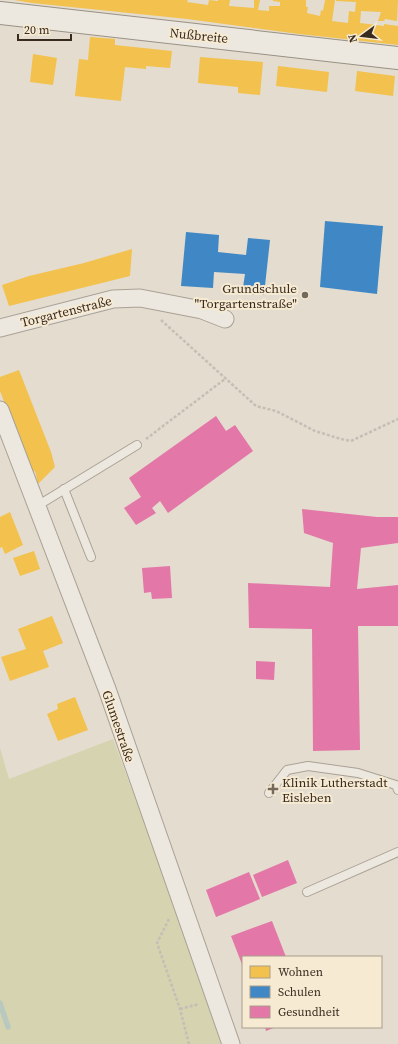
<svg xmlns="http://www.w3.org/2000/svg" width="398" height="1044" font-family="'Source Serif 4',serif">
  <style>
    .green { fill: #d5d3b0 }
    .homes { fill: #f2c14e }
    .schools { fill: #3f88c5 }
    .health { fill: #e377a8 }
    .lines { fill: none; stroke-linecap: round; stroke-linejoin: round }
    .stream { stroke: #b9c9bf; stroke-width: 5.5 }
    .lane-casing { stroke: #aaa196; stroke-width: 10 }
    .street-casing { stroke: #aaa196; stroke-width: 19 }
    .secondary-casing { stroke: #999186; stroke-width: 24 }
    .path { stroke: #c5beb6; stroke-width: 2.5; stroke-dasharray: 3 2; stroke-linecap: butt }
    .lane { stroke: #ece8df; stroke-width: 8 }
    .street { stroke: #ece8df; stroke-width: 17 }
    .secondary { stroke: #ece8df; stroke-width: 22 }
    .poi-dot { fill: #75685c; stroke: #f6ead3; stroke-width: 1.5 }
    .labels { text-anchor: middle; stroke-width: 4; stroke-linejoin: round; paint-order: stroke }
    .street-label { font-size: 13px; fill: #392a1e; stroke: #f6ead3 }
    .poi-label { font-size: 13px; fill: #392a1e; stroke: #f6ead3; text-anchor: end }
  </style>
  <rect width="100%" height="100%" fill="#e4dcce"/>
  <polygon class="green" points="113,739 178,913 223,1044 0,1044 0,748 9,779"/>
  <g class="homes">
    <polygon points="14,0 188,0 187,2 208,5 209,0 218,1 218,0 230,0 229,6 254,8 254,0 260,0 258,10 269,11 269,6 280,6 280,2 273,1 273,0 306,0 306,7 308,7 307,13 320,16 321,10 323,11 325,0 335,0 332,21 348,23 349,11 355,12 356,2 336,1 336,0 398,0 397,21 385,19 384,21 378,21 381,12 361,11 360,23 384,26 384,24 398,26 398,45 299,34 187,19 32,3"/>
    <polygon points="90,37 115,39 115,45 172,51 170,68 146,66 146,69 125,67 121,101 75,96 79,59 88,60"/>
    <polygon points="33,54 57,58 53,85 30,82"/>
    <polygon points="200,57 263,62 260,95 238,93 238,87 198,83"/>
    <polygon points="278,66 329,72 327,92 276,86"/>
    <polygon points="357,71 395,76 393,96 355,91"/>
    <polygon points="132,249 130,276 9,306 2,285 29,276 84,263"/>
    <polygon points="19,370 51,452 55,467 38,484 35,471 31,473 0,391 0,377"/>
    <polygon points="10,512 23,545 5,554 2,547 0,548 0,517"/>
    <polygon points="34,551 40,569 20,576 13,558"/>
    <polygon points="52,616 63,643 43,651 49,667 10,681 1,657 26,649 18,629"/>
    <polygon points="75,697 88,730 58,741 47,714 58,709 57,704"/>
  </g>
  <g class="schools">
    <polygon points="325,221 383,226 377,294 320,287"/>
    <polygon points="186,232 219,235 218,252 246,255 248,238 270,240 264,295 242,294 245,274 214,272 213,288 181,286"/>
  </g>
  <g class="health">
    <polygon points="216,416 226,431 235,425 253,451 168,513 160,501 152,508 156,513 136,525 124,508 141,497 129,478"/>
    <polygon points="302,509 377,517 398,517 398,543 361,548 357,589 398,585 398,626 358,626 360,750 313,751 312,629 249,628 248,583 330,587 333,543 304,533"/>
    <polygon points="170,566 172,598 152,599 151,592 144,593 142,568"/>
    <polygon points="256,661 275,662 274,680 256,679"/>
    <polygon points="288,860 297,883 262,897 253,875"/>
    <polygon points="249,872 260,899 216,917 206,890"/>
    <polygon points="272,921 286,957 243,957 243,967 231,936"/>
    <polygon points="265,1027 276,1027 266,1031"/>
  </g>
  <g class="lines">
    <polyline class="stream" points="0,1003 8,1027"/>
    <defs>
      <g id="lane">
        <polyline points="64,489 91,557"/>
        <polyline points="37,506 137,445"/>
        <polyline points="269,793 287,770 308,766 358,773 396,785 398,790"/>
        <polyline points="307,892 398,852"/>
      </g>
      <g id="street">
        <polyline points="0,328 113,299 140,298 202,310 225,319"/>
        <polyline points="0,410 107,689 231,1044"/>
      </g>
      <polyline id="secondary" points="0,13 398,58"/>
    </defs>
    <use href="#lane" class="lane-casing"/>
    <use href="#street" class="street-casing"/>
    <use href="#secondary" class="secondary-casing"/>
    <g class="path">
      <polyline points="161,320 256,406 276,411 315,431 341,439 351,441 398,419"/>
      <polyline points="146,439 225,379"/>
      <polyline points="169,919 157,943 180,1009 189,1044"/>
      <polyline points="180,1009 199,1004"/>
    </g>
    <use href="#lane" class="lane"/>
    <use href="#street" class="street"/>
    <use href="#secondary" class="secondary"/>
  </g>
  <g class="poi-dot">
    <circle cx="305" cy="295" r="4"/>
    <path d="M271 783h4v4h4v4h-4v4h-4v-4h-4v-4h4z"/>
  </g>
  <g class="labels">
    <g class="street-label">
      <text transform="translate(199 35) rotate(6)" y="5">Nußbreite</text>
      <text transform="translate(66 311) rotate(-14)" y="5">Torgartenstraße</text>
      <text transform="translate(119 726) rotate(71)" y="5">Glumestraße</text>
    </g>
    <g class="poi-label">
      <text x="297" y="293">Grundschule<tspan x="297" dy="15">"Torgartenstraße"</tspan></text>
      <text x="282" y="787" text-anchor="start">Klinik Lutherstadt<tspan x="282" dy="15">Eisleben</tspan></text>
    </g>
  </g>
  <rect x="242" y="956" width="140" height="72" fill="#f6ead3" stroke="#aa9d8b"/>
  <rect x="250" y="966" width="20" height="12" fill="#f2c14e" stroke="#aa9d8b"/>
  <text x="278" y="976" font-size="12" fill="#392a1e">Wohnen</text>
  <rect x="250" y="986" width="20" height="12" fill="#3f88c5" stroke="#aa9d8b"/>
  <text x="278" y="996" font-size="12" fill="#392a1e">Schulen</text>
  <rect x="250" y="1006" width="20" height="12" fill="#e377a8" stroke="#aa9d8b"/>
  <text x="278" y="1016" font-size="12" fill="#392a1e">Gesundheit</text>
  <g transform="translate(362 36) rotate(255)" stroke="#f6ead3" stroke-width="3" paint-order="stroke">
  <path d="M0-3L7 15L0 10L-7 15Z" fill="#392a1e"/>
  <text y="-6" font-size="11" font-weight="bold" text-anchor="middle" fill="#392a1e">N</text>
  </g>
  <path d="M18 34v6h53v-6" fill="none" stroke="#392a1e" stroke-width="2"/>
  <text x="24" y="34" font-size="12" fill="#392a1e" stroke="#f6ead3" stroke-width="3" paint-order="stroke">20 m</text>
</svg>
